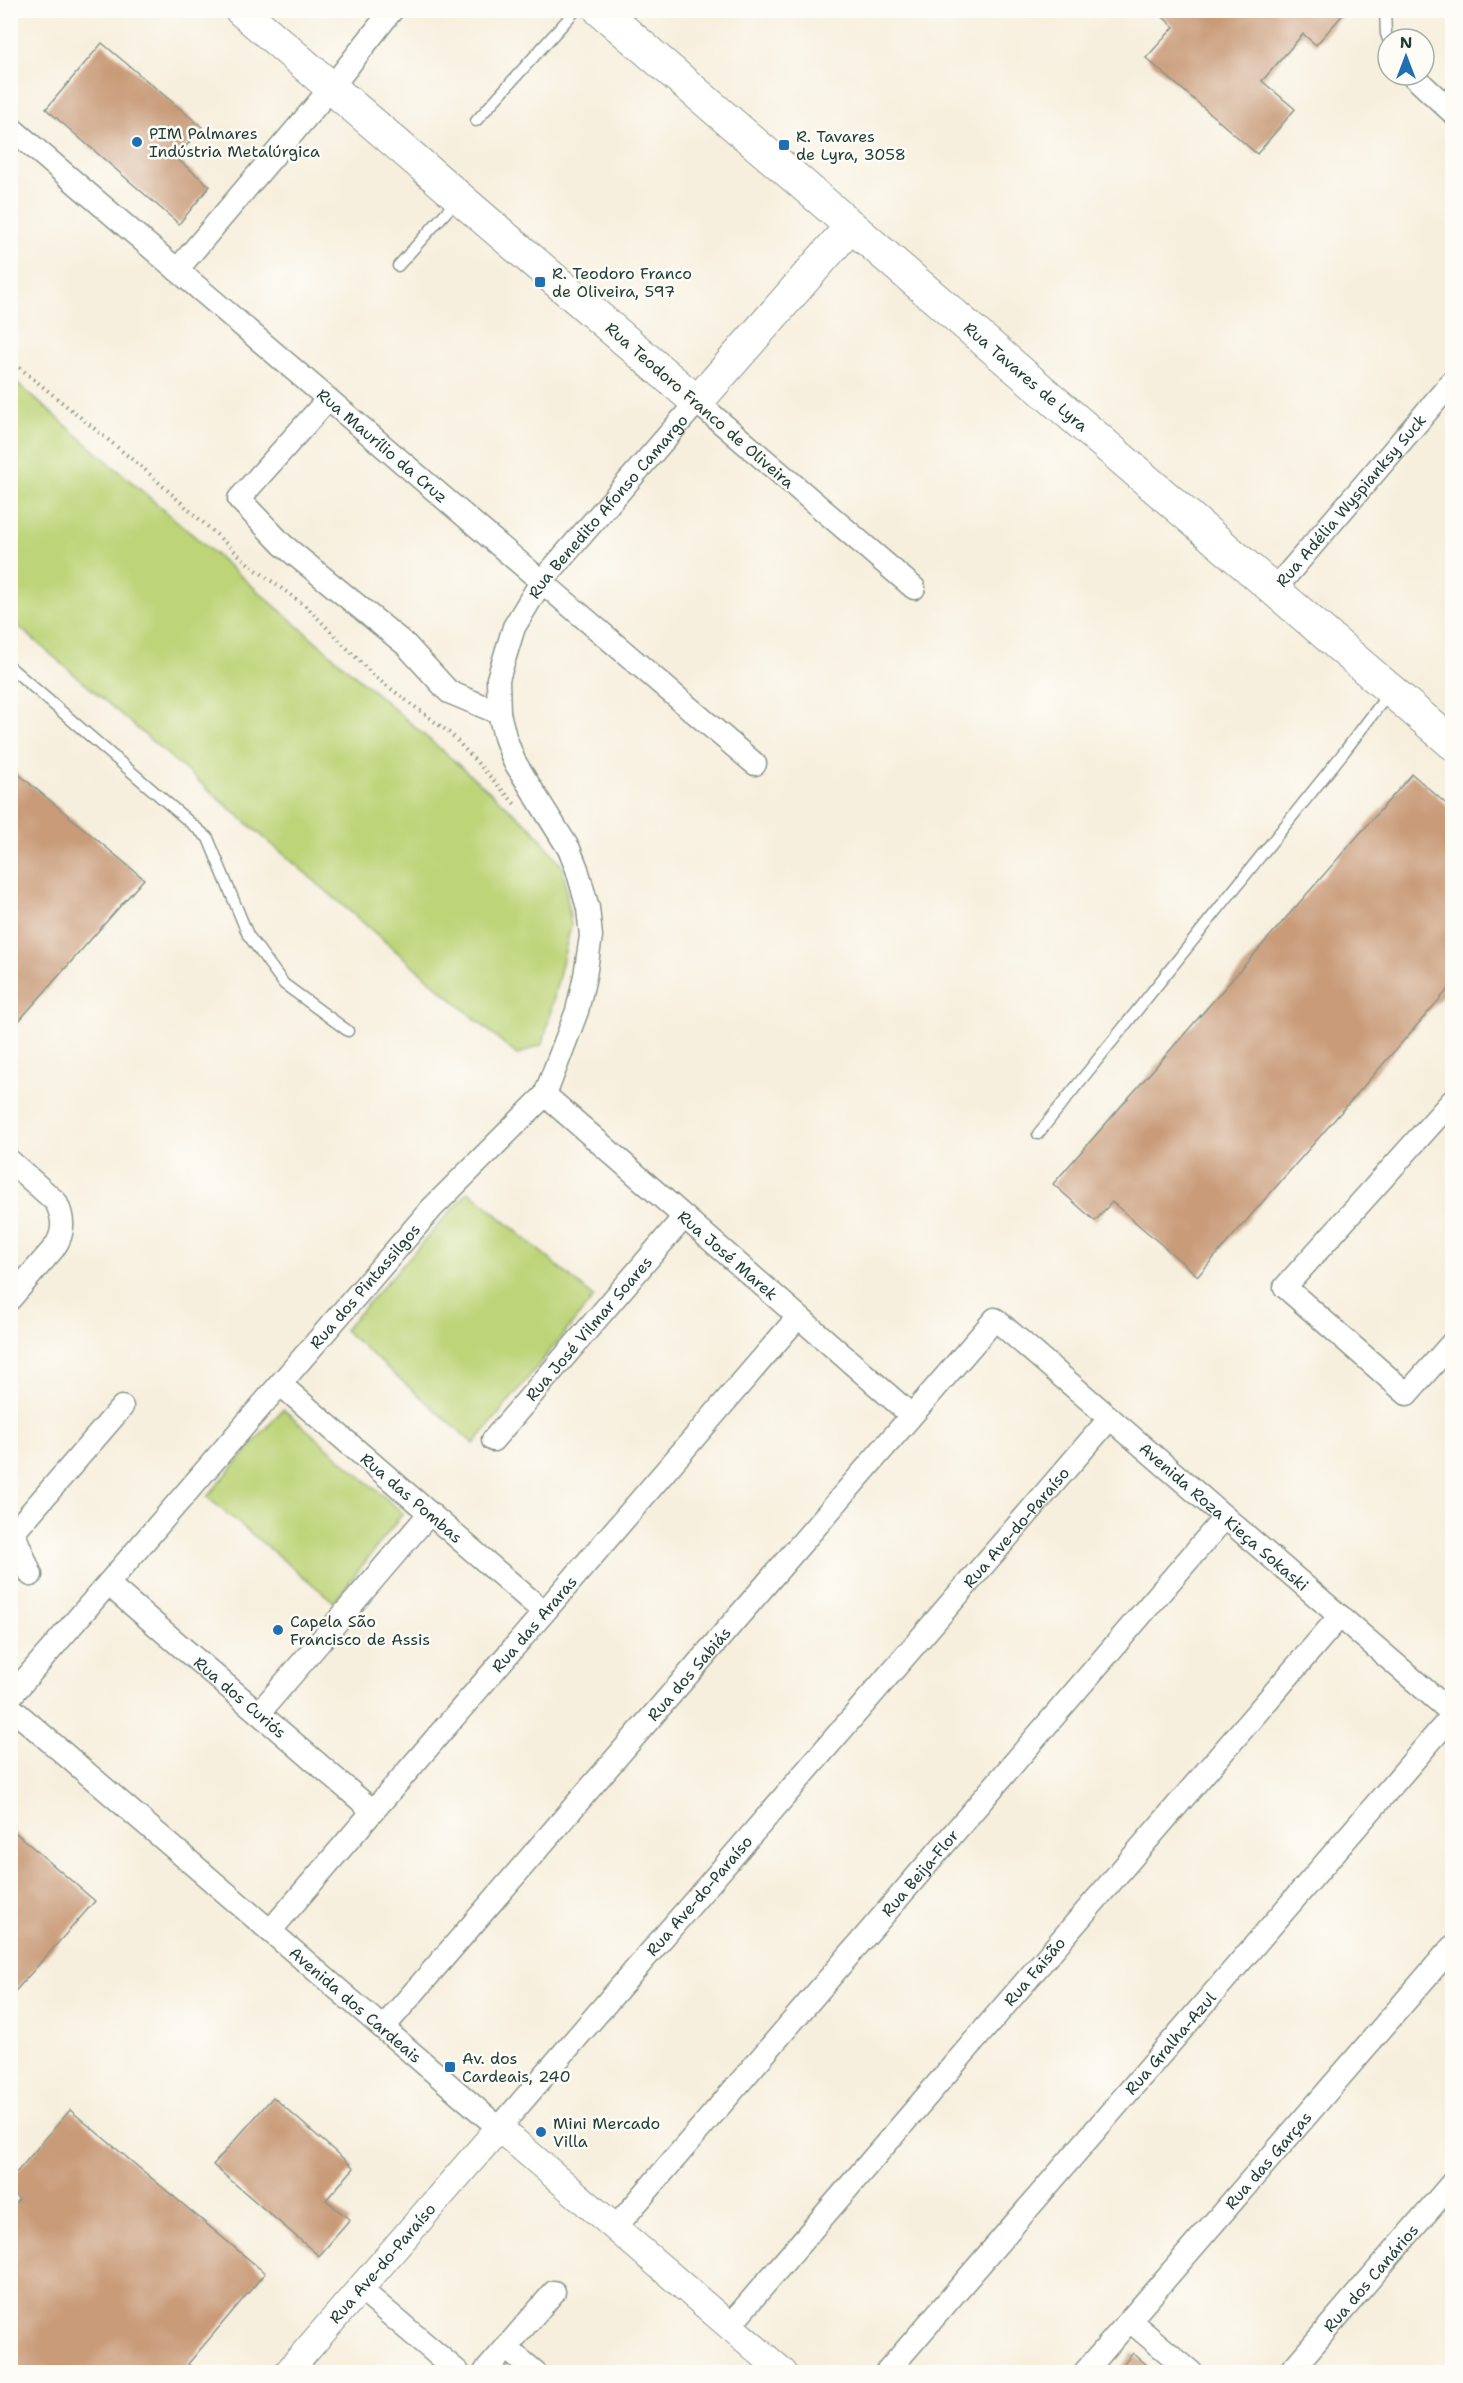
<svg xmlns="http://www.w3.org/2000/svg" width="1463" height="2383" font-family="'Shantell Sans',sans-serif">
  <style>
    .green { fill: #bdd478; stroke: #6e8856; stroke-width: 1.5 }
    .building { fill: #c99b79 }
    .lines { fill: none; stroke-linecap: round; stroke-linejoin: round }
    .service-casing { stroke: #8b9688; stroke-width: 13 }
    .minor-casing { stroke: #8b9688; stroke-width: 25 }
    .tertiary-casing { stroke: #8b9688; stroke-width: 29 }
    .secondary-casing { stroke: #8b9688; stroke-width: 34 }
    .path { stroke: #8b9688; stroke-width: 4; stroke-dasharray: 1.5 4.5; stroke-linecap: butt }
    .service { stroke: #fff; stroke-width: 10 }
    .minor { stroke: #fff; stroke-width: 22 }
    .tertiary { stroke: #fff; stroke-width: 27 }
    .secondary { stroke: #fff; stroke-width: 32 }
    .poi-dot { fill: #1f6fb2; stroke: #fdfcf7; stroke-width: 2 }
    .labels { text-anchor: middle; stroke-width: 5; stroke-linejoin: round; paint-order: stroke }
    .poi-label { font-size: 16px; fill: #1f3d34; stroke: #fdfcf7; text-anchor: start }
    .street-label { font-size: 16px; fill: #1f3d34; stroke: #fdfcf7 }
  </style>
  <rect width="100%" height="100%" fill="#fdfcf7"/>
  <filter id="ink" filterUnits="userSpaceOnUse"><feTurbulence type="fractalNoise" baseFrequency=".0167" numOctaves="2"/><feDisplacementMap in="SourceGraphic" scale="12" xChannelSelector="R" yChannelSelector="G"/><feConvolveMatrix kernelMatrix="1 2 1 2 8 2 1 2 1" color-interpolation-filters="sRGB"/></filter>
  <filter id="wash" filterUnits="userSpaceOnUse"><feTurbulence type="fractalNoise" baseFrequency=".008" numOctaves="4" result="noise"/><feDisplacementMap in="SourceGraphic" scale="24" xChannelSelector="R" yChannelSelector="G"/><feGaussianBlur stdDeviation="1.35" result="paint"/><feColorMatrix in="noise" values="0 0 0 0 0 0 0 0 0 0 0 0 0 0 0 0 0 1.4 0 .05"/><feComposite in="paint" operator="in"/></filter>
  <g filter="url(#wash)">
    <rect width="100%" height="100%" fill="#f7efdd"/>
    <g class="green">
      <polygon points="10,377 534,830 563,867 571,925 543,1044 517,1055 11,620"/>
      <polygon points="469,1191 594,1297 474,1444 344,1330"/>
      <polygon points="283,1409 403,1513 334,1602 207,1497"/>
    </g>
    <g id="blocks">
      <g class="building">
        <polygon points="1155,10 1347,10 1316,45 1303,34 1262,81 1295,109 1257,154 1146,58 1174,27"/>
        <polygon points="102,43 202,127 176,158 210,186 179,224 46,109"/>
        <polygon points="10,767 144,879 10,1031"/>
        <polygon points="1412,774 1452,809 1452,985 1198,1276 1112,1202 1095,1221 1053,1184"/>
        <polygon points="10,1828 95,1901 10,1997"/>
        <polygon points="273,2097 354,2168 326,2200 350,2220 319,2256 213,2165"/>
        <polygon points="70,2110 265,2273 188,2364 198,2373 10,2373 10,2209 19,2199 10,2191 10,2180"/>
        <polygon points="1133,2353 1156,2373 1116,2373"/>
      </g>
    </g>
  </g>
  <g filter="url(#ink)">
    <use href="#blocks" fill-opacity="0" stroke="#8b9688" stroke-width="1.5"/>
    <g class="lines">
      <defs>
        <g id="service">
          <polyline points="1385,10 1386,34 1388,39"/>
          <polyline points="476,121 576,10"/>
          <polyline points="398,266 457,200"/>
          <polyline points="10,667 208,838 248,935 284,984 348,1031"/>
          <polyline points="1038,1134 1344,752 1389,693"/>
        </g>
        <g id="minor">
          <polyline points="1412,75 1452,112"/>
          <path id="s1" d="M10 127 755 764"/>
          <polyline points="177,270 331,88 392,10"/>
          <polyline points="328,399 239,499 283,545 406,645 449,692 499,713"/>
          <path id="s2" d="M1274 590 1452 382"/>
          <path id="s3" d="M545 1095 911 1415"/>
          <polyline points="1452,1101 1285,1287 1407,1394 1452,1343"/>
          <path d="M10 1161 56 1202C64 1218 65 1233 54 1248L10 1299"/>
          <path id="s4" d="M280 1384 544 1612"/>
          <path id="s5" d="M493 1440 684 1217"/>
          <polyline points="10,1524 31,1575"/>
          <polyline points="14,1532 122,1407"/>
          <path id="s6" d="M108 1584 373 1811"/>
          <path id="s7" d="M10 1697 432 1208 545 1095 577 1011 585 976 591 936 588 908 577 869 569 849 514 761 505 737 499 713 498 679 514 627 541 582 697 402 914 588"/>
          <path id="s8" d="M10 1707 499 2128 1110 1418"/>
          <polyline points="259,1713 430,1513"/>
          <path id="s9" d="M270 1931 798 1317"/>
          <path id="s10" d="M383 2028 995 1319 1452 1713"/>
          <path id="s11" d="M615 2228 1225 1517"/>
          <polyline points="360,2289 458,2372"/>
          <polyline points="1130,2321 1191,2372"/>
          <path id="s12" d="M729 2326 1340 1616"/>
          <polyline points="506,2348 535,2372"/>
          <polyline points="485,2372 554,2292"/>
          <path id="s13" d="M887 2372 1452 1716"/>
          <path id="s14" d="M1085 2372 1452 1947"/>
          <path id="s15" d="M1290 2372 1452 2183"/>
        </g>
        <g id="tertiary">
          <path id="s16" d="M288 2372 499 2128 783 2372"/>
        </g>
        <g id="secondary">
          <polyline points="241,10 697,402 851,226"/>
          <path id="s17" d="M600 10 1452 743"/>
        </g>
      </defs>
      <use href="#service" class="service-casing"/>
      <use href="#minor" class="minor-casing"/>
      <use href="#tertiary" class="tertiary-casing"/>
      <use href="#secondary" class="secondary-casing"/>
      <polyline class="path" points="10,360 144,469 251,566 307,607 374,676 451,734 515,804"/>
      <use href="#service" class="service"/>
      <use href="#minor" class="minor"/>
      <use href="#tertiary" class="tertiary"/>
      <use href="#secondary" class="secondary"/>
    </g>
  </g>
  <g class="poi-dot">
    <circle cx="137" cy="142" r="6"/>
    <rect x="778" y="139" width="12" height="12" rx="3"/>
    <rect x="534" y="276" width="12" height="12" rx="3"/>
    <circle cx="278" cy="1630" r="6"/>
    <rect x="444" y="2061" width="12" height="12" rx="3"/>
    <circle cx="541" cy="2132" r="6"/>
  </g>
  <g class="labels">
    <g class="poi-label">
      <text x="149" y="139">PIM Palmares<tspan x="149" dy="18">Indústria Metalúrgica</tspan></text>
      <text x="796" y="142">R. Tavares<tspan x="796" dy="18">de Lyra, 3058</tspan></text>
      <text x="552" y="279">R. Teodoro Franco<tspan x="552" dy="18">de Oliveira, 597</tspan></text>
      <text x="290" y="1627">Capela São<tspan x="290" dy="18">Francisco de Assis</tspan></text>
      <text x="462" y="2064">Av. dos<tspan x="462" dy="18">Cardeais, 240</tspan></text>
      <text x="553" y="2129">Mini Mercado<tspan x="553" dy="18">Villa</tspan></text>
    </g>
    <g class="street-label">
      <text dy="6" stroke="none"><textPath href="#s17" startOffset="562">Rua Tavares de Lyra</textPath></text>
      <text transform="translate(700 405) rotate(41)" y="6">Rua Teodoro Franco de Oliveira</text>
      <text dy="6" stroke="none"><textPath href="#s1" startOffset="490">Rua Maurílio da Cruz</textPath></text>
      <text dy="6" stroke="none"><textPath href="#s2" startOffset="118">Rua Adélia Wyspianksy Suck</textPath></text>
      <text dy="6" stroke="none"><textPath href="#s7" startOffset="1458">Rua Benedito Afonso Camargo</textPath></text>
      <text dy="6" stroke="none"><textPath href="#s3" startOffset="243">Rua José Marek</textPath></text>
      <text dy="6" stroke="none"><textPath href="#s7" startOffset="543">Rua dos Pintassilgos</textPath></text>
      <text dy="6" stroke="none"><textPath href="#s5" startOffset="147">Rua José Vilmar Soares</textPath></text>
      <text dy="6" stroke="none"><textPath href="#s4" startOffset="174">Rua das Pombas</textPath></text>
      <text dy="6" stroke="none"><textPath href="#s10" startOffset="1239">Avenida Roza Kieça Sokaski</textPath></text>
      <text dy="6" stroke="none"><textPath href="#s8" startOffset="1438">Rua Ave-do-Paraíso</textPath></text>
      <text dy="6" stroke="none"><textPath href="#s9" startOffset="405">Rua das Araras</textPath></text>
      <text dy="6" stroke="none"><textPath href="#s10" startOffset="468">Rua dos Sabiás</textPath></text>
      <text dy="6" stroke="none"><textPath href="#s6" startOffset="174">Rua dos Curiós</textPath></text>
      <text dy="6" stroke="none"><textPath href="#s11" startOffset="468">Rua Beija-Flor</textPath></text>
      <text dy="6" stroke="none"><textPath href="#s8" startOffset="952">Rua Ave-do-Paraíso</textPath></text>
      <text dy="6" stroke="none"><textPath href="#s12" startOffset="468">Rua Faisão</textPath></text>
      <text dy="6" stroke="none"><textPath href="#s8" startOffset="456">Avenida dos Cardeais</textPath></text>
      <text dy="6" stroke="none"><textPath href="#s13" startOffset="434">Rua Gralha-Azul</textPath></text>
      <text dy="6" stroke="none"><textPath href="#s14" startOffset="280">Rua das Garças</textPath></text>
      <text dy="6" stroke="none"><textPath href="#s16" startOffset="144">Rua Ave-do-Paraíso</textPath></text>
      <text dy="6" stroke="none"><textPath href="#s15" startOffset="124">Rua dos Canários</textPath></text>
    </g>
  </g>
  <rect width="1463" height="2383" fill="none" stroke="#fdfcf7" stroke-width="36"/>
  <g transform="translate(1406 57)"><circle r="28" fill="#fdfcf7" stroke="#a4b0a9" stroke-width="1.5"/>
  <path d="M0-4.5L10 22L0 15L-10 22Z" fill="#1f6fb2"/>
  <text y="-9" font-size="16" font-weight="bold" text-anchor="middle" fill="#1f3d34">N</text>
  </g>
</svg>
